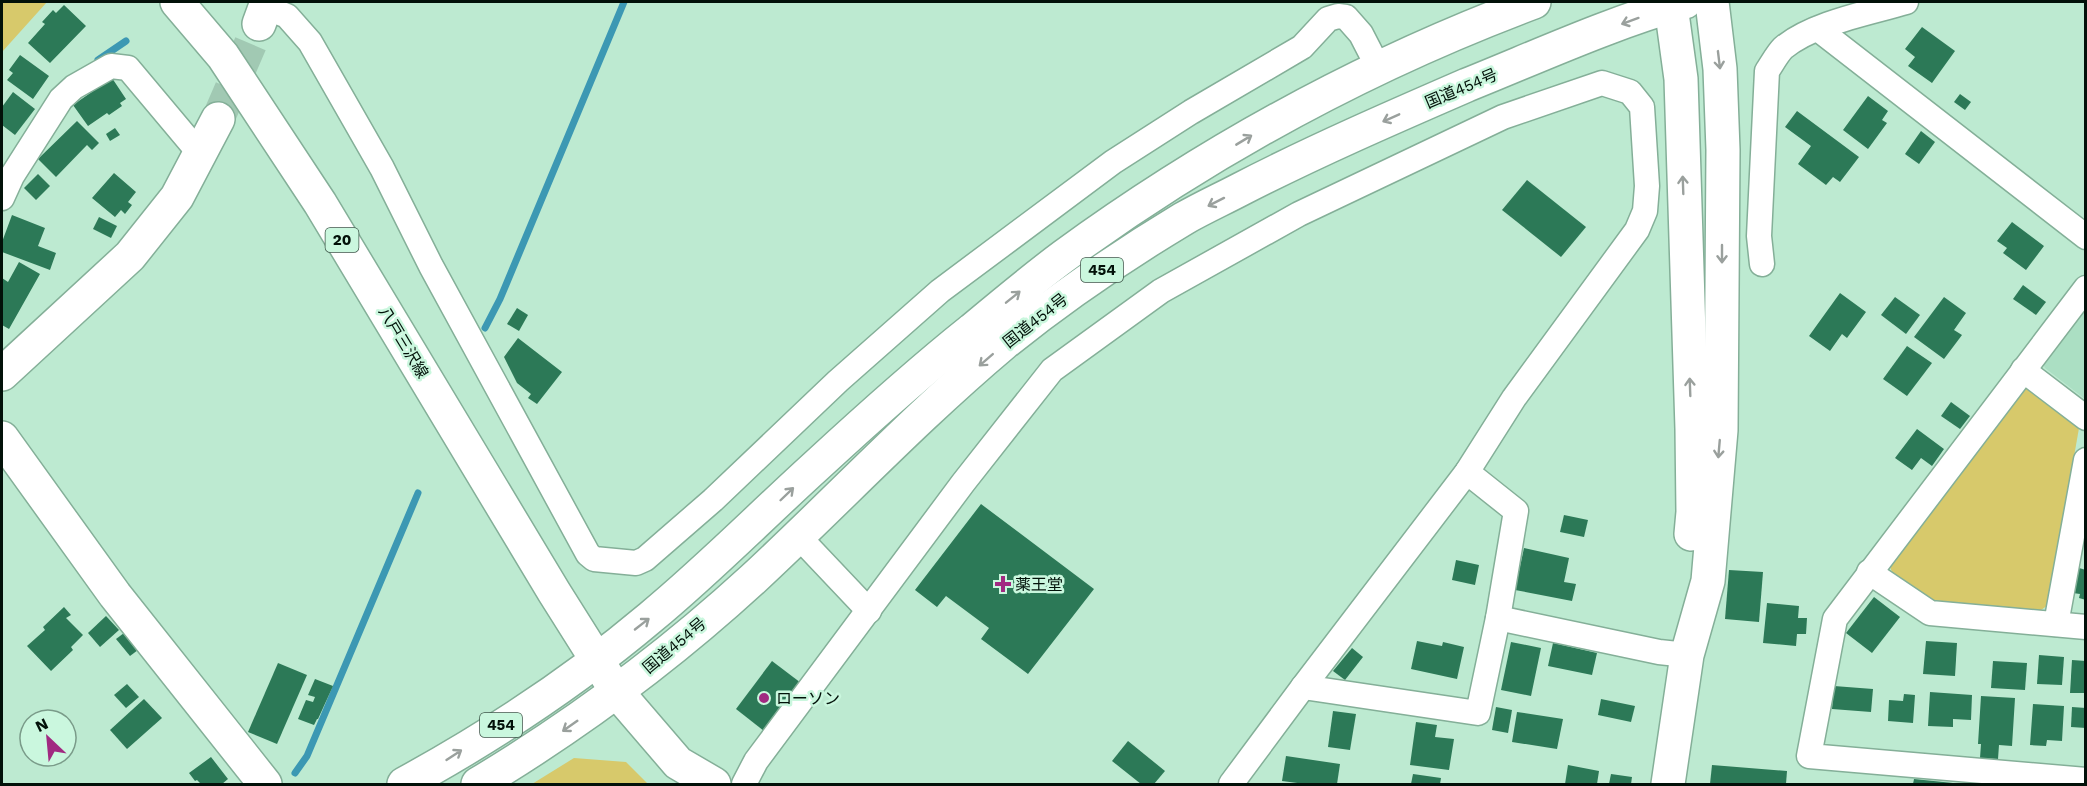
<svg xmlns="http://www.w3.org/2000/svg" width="2087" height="786" font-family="'Work Sans','Noto Sans JP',sans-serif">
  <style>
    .built { fill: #abdfc3 }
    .green { fill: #d7c96b }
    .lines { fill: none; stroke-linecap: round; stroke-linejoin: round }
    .stream { stroke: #3c98b3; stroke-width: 7 }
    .building { fill: #2c7957 }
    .secondary-tunnel { stroke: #a1c9b3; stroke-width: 33; stroke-dasharray: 33 16; stroke-linecap: butt }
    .street-casing { stroke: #84af98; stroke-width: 27 }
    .secondary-casing { stroke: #84af98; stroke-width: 36 }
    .primary-casing { stroke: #84af98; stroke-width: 36 }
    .highway-casing { stroke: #84af98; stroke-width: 36 }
    .street { stroke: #fff; stroke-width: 24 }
    .secondary { stroke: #fff; stroke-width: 33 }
    .primary { stroke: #fff; stroke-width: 33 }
    .highway { stroke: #fff; stroke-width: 33 }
    .oneway { stroke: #9aa09d }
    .poi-dot { fill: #a12981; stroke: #caf7de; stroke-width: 2 }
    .labels { text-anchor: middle; stroke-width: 5; stroke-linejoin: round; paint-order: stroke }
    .shield { fill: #caf7de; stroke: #3e5649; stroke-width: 1.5 }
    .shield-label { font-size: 15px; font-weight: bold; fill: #021109 }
    .street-label { font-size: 16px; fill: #021109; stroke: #caf7de }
    .poi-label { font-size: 16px; fill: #021109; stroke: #caf7de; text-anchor: start }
  </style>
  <rect width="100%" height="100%" fill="#bdead1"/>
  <polygon class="built" points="2085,300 2085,399 2045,368 2041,358"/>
  <g class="green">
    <polygon points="2,2 47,2 2,52"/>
    <polygon points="2024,387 2079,428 2048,605 2037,613 1936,605 1893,575 1889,564"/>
    <polygon points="574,758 626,762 648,784 532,784"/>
  </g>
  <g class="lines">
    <g class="stream">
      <polyline points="98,60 126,41"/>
      <polyline points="485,328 500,299 624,2"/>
      <polyline points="295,773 307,756 418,493"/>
    </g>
  </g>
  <g class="building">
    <polygon points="64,5 86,26 50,63 28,43 45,24 42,22 53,10 56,13"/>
    <polygon points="1922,27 1955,51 1932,83 1908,66 1915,57 1905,49"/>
    <polygon points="20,55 49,76 33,99 7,80 13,73 9,70"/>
    <polygon points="112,78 126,99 120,103 122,106 109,115 107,113 88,126 73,105"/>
    <polygon points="13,92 35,109 15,135 2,125 2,107"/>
    <polygon points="1960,94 1971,102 1965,110 1954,102"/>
    <polygon points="1868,96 1888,111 1882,120 1887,123 1868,149 1843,130"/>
    <polygon points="1797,111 1859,157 1840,182 1833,177 1826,185 1798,164 1811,146 1785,127"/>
    <polygon points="77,121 99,143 92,150 87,145 56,177 38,159"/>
    <polygon points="115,128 120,135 110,141 106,134"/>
    <polygon points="1921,131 1935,142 1919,164 1905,154"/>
    <polygon points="114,173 136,192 128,202 132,205 125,214 121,210 115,217 92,198"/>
    <polygon points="38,174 50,186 36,200 24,188"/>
    <polygon points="1527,180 1586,227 1561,257 1502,210"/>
    <polygon points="12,215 45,228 38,246 56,253 50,270 2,252 2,242"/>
    <polygon points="99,217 117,226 111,238 93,229"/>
    <polygon points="2012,222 2044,246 2026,270 2003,253 2007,248 1997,241"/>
    <polygon points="19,262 40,274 9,329 2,325 2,278 8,282"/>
    <polygon points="2023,285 2046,302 2036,315 2013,299"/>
    <polygon points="1840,293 1866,312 1847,338 1842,334 1830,351 1809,336"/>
    <polygon points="1895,297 1920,315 1906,334 1881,315"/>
    <polygon points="1944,297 1966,313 1954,330 1962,335 1944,359 1914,337"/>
    <polygon points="517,308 528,315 519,331 507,324"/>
    <polygon points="518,338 562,372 537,404 528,398 531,394 517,383 504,357"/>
    <polygon points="1907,346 1932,363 1907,396 1883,379"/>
    <polygon points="1951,402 1970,416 1960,429 1941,416"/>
    <polygon points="1917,429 1944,449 1932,466 1921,458 1912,470 1895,458"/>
    <polygon points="981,504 1094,589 1028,674 981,639 989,628 946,596 937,607 915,590"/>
    <polygon points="1564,515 1588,520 1584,537 1560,532"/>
    <polygon points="1524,548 1569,558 1564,582 1576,584 1572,601 1515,590"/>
    <polygon points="1456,560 1479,565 1475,585 1452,580"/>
    <polygon points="2079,568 2086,570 2086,600 2079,598 2080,594 2073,593"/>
    <polygon points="1729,570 1763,572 1759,622 1725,619"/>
    <polygon points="1874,597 1900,617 1872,653 1846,633"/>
    <polygon points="1767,603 1799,606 1798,618 1807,618 1806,634 1797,634 1796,646 1763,643"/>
    <polygon points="64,607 71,615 66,618 83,635 71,647 73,650 51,671 27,646 45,630 43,627"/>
    <polygon points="106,616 119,630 100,647 88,633"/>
    <polygon points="124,633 138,650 130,656 116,639"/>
    <polygon points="1417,641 1442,646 1443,642 1464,647 1457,679 1411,669"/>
    <polygon points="1926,641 1957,643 1955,676 1923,674"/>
    <polygon points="1511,642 1541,648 1531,696 1501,690"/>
    <polygon points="1553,643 1597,653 1592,675 1548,666"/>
    <polygon points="1352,648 1363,657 1345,680 1333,671"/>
    <polygon points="2039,655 2064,657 2062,685 2037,684"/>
    <polygon points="2072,660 2086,661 2086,693 2070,693"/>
    <polygon points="772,661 801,683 764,731 736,709"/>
    <polygon points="1993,661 2027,663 2025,690 1991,688"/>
    <polygon points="278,663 307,675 277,744 248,732"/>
    <polygon points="315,679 333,686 318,719 317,719 314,725 298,719 306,700 313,702 315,697 308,695"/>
    <polygon points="127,684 139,697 126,708 114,695"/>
    <polygon points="1834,686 1873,689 1871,712 1832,709"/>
    <polygon points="1930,692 1972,695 1971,720 1953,719 1953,727 1928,726"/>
    <polygon points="1904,694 1915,695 1913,723 1888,721 1889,700 1903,701"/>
    <polygon points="1981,696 2015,698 2012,746 1999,745 1998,759 1980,758 1981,744 1978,744"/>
    <polygon points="144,699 162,718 127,749 110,730"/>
    <polygon points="1601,699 1635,706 1631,722 1598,715"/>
    <polygon points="2033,704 2064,706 2062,741 2047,740 2046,746 2030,745"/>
    <polygon points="1496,707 1512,710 1508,733 1492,730"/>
    <polygon points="2072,707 2086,708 2086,728 2071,727"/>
    <polygon points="1333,711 1356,714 1350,750 1328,747"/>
    <polygon points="1517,712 1563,719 1557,749 1512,742"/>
    <polygon points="1416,722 1437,725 1435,737 1454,739 1449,770 1410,765"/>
    <polygon points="1128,741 1165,771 1154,784 1141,784 1112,761"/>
    <polygon points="1286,756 1340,764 1337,784 1305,784 1282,781"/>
    <polygon points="211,757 228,779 222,784 201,784 197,780 195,781 189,773"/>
    <polygon points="1568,765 1599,771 1597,784 1565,784"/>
    <polygon points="1712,765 1787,771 1786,784 1710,784"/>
    <polygon points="1413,774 1441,778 1440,784 1411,784"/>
    <polygon points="1611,774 1632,777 1631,784 1609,784"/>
    <polygon points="1914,779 1953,783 1953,784 1913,784"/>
  </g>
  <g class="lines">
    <polyline class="secondary-tunnel" points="218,119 259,24"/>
    <defs>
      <g id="street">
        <polyline points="265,7 287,16 310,42 382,168 431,266 588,554 594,559 636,563 645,559 713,500 838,381 940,291 1113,162 1191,112 1302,47 1328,19 1338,16 1346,17 1361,34 1379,69"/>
        <polyline points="1818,29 2086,237"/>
        <polyline points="2,198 12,176 61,99 74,87 111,66 128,68 201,155"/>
        <path d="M1762 264 1759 236 1767 71C1772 64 1777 54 1783 48 1813 23 1869 13 1906 2"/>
        <polyline points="2086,288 1835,619 1809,756 2086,780"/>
        <polyline points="2023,370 2086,418"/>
        <polyline points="798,536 869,611"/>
        <polyline points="1869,572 1930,613 2086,627"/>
        <polyline points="1498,618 1659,652 1687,655"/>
        <polyline points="2056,624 2086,460"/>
        <polyline points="1303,687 1478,713 1498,618 1516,511 1467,472"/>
        <polyline points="744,784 756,761 963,483 1052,370 1161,291 1299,214 1503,117 1602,83 1630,92 1642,107 1647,186 1645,211 1637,230 1514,398 1467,472 1303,687 1231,784"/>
      </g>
      <g id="secondary">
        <polyline points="1672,2 1671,6 1681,79 1692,429 1693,512 1691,534"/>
        <polyline points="259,24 267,2"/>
        <polyline points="2,374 130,256 177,197 218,119"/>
        <polyline points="2,438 115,595 265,784"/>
        <polyline points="617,692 678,763 714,784"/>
        <polyline points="1668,784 1687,655 1708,581 1721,430 1723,150 1720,69 1712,2"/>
      </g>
      <polyline id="primary" points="177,2 223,56 320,203 554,592 617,692"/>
      <g id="highway">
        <path d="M404 784C490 737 575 681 651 617 708 570 760 517 815 467 866 420 918 373 972 330 1002 305 1033 279 1064 256 1208 151 1368 64 1534 2"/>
        <path d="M478 784C576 725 668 657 753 579 837 501 915 418 1003 344 1060 298 1120 257 1183 219 1202 208 1222 199 1241 189 1315 151 1391 118 1467 85 1539 56 1611 23 1685 2"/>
      </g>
    </defs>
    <use href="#street" class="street-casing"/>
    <use href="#secondary" class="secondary-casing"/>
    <use href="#primary" class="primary-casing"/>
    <use href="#highway" class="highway-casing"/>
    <use href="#street" class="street"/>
    <use href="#secondary" class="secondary"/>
    <use href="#primary" class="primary"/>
    <use href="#highway" class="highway"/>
  </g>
  <defs><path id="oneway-shaft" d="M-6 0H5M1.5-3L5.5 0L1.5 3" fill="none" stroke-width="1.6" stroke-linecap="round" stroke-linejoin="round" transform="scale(1.5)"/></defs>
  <g class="oneway">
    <use href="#oneway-shaft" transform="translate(1630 21) rotate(160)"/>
    <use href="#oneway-shaft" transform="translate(1719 60) rotate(83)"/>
    <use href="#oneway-shaft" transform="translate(1391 118) rotate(156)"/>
    <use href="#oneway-shaft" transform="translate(1244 140) rotate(-31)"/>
    <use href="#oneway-shaft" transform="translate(1683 185) rotate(-92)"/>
    <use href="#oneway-shaft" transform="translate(1216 202) rotate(153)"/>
    <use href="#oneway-shaft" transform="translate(1722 254) rotate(90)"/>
    <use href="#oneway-shaft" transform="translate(1013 297) rotate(-39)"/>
    <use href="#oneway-shaft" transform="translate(986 360) rotate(139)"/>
    <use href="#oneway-shaft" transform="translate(1690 387) rotate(-92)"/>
    <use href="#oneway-shaft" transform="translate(1719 449) rotate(95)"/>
    <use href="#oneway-shaft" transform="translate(787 494) rotate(-44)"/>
    <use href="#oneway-shaft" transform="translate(642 624) rotate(-38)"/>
    <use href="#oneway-shaft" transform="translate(570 726) rotate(145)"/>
    <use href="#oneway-shaft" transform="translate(454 755) rotate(-33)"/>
  </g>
  <g class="poi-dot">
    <path d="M1000 575h6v6h6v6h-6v6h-6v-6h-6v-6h6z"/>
    <circle cx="764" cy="698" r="6"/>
  </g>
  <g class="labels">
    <g class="shield">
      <rect x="325.5" y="228" width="33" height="24" rx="4.5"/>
      <rect x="1081" y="258" width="42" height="24" rx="4.5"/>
      <rect x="480" y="713" width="42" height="24" rx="4.5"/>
    </g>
    <g class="shield-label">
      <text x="342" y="245">20</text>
      <text x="1102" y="275">454</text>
      <text x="501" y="730">454</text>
    </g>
    <g class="street-label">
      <text transform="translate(1461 88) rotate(-23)" y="6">国道454号</text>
      <text transform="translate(1035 320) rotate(-38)" y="6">国道454号</text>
      <text transform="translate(404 342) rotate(59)" y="6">八戸三沢線</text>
      <text transform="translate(674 645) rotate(-40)" y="6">国道454号</text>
    </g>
    <g class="poi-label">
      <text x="1015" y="590">薬王堂</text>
      <text x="776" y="704">ローソン</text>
    </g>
  </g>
  <rect width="2087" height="786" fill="none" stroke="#021109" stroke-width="6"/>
  <g transform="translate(48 738) rotate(334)"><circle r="28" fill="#caf7de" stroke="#7a9b89" stroke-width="1.5"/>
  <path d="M0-4.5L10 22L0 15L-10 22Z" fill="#a12981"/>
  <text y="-9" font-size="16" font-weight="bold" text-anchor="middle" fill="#021109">N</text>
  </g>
</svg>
